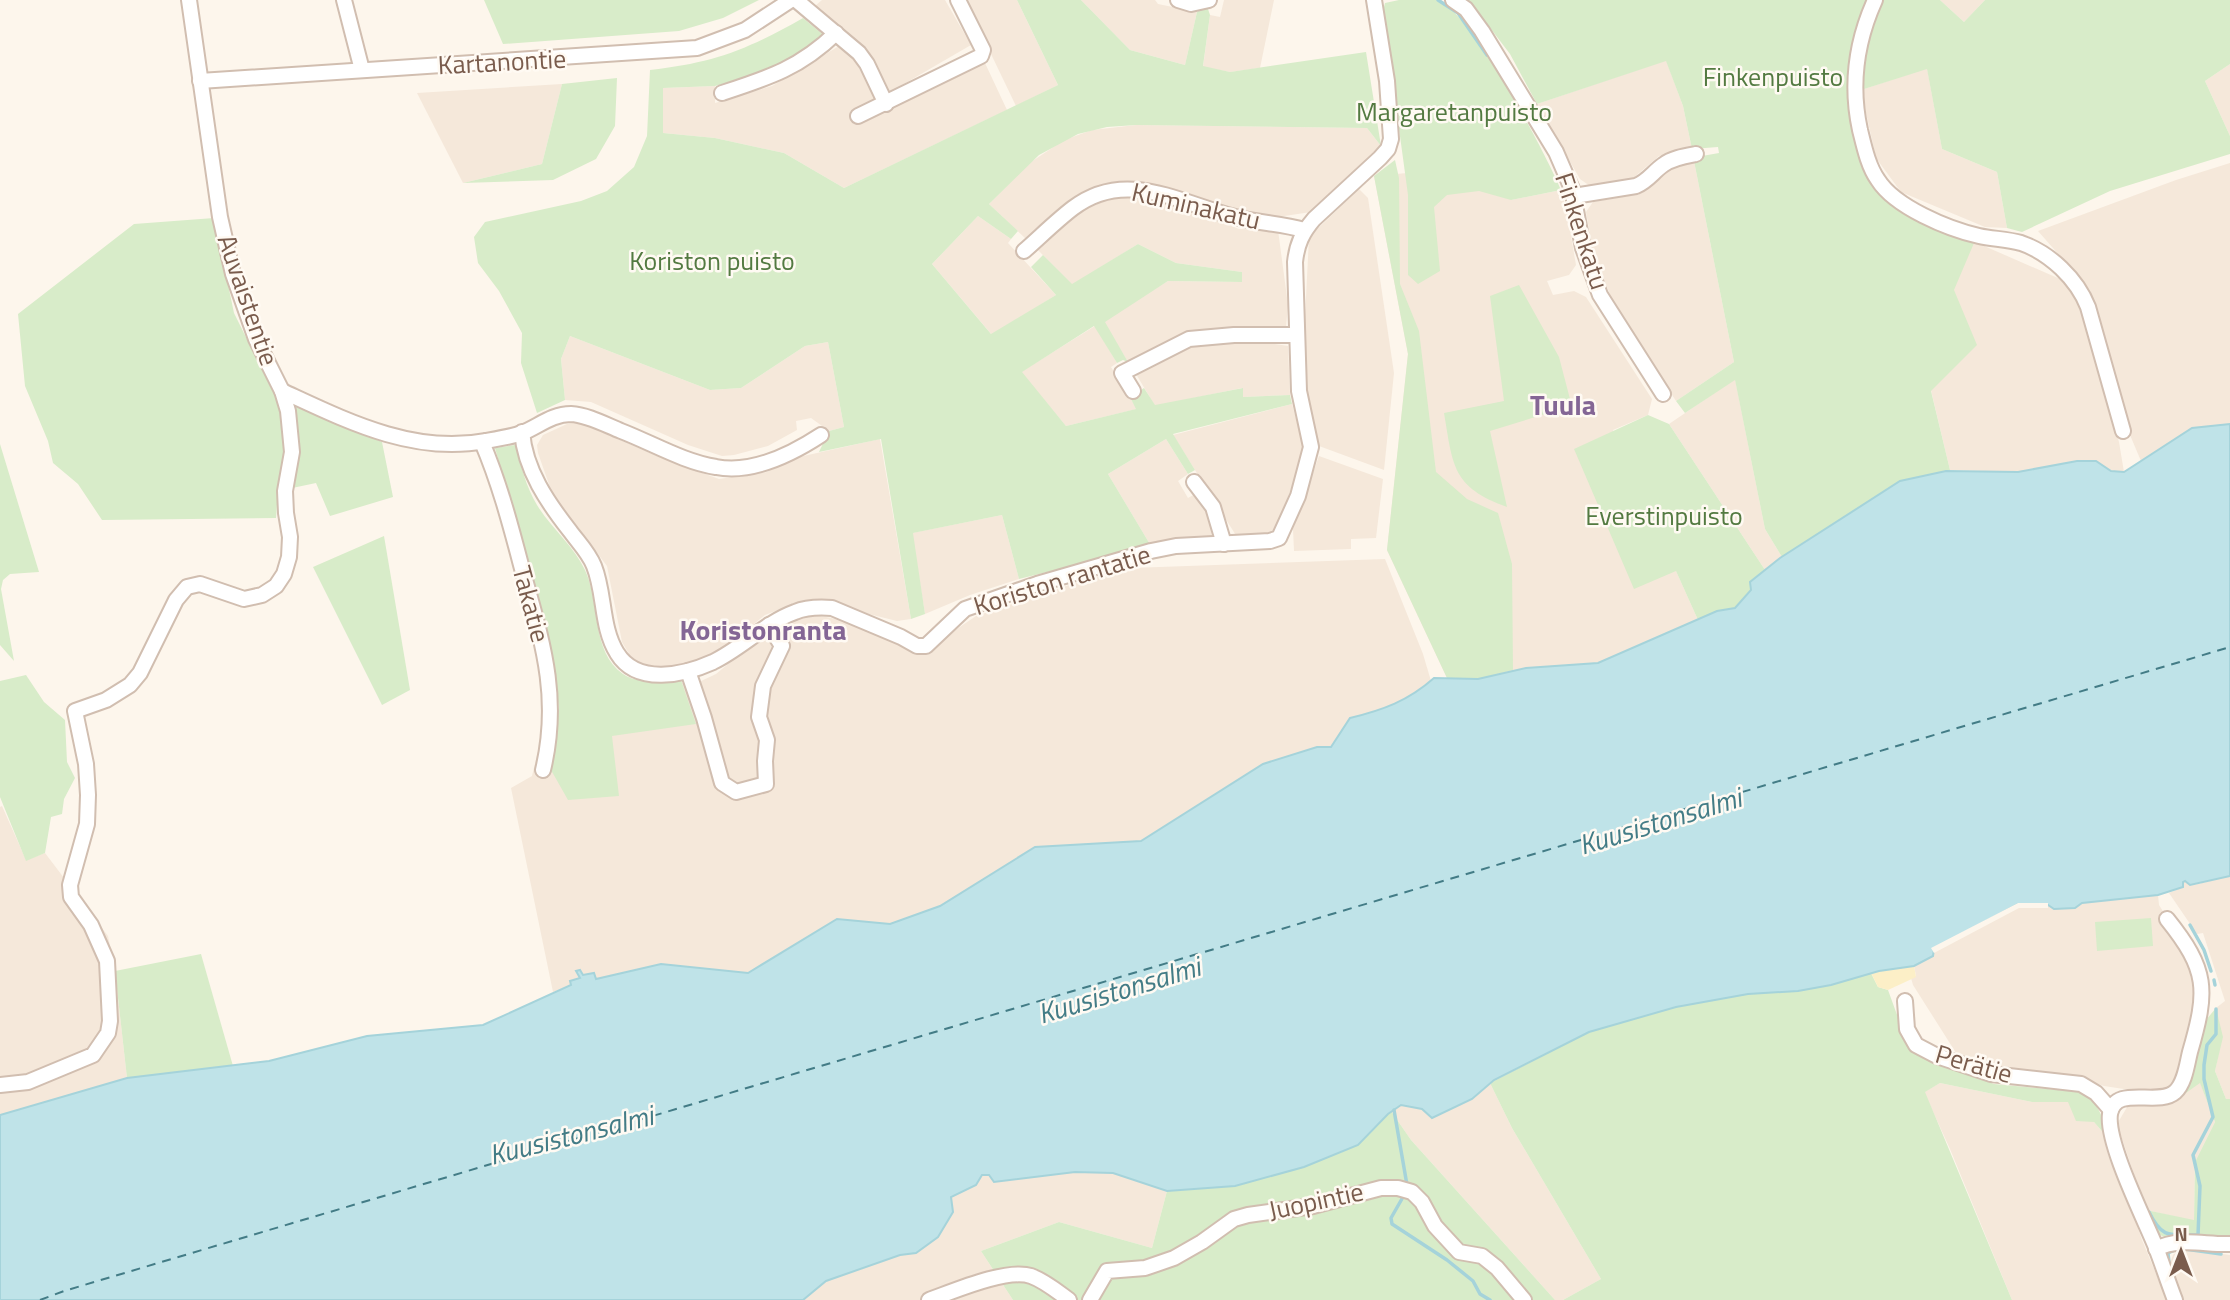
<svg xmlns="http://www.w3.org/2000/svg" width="2230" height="1300" font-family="'Titillium Web',sans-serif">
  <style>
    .residential { fill: #f5e8da }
    .green { fill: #d8ecc9 }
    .sand { fill: #fcefc7 }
    .water { fill: #bfe3e8; stroke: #a5d3da; stroke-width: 2 }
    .pier { fill: #fdf6ec }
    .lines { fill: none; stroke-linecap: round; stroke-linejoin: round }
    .stream { stroke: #a5d3da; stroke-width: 3.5 }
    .ferry { stroke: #437c86; stroke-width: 2; stroke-dasharray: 9 7; stroke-linecap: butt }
    .minor-casing { stroke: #d1beb0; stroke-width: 18 }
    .minor { stroke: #fff; stroke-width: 14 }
    .labels { text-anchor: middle; stroke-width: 5; stroke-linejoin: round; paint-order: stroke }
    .street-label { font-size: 26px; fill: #7a5c4d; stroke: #fffaf3 }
    .park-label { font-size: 26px; fill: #537a41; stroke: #fffaf3 }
    .neighbourhood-label { font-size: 28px; font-weight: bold; fill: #846695; stroke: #fffaf3 }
    .water-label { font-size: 28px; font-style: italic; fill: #437c86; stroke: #fffaf3 }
  </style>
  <rect width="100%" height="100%" fill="#fdf6ec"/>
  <g class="residential">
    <polygon points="822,0 945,0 971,45 890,92 865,49 814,7"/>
    <polygon points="965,0 1017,0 1058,85 1016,106"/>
    <polygon points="1081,0 1155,0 1158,4 1197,12 1185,65 1130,50"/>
    <polygon points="1224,0 1274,0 1260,68 1230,72 1203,67 1210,15 1220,17"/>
    <polygon points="1940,0 1985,0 1964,22"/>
    <polygon points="839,46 853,58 877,99 852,114 857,124 985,63 1007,110 844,188 784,153 715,138 663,133 663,88 715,86 715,103 772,86"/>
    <polygon points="1666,60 1683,106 1692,149 1659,156 1632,179 1590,186 1580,179 1537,104"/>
    <polygon points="2230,64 2230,136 2205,81"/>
    <polygon points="1927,68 1942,149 1997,172 2007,228 1985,227 1901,192 1876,158 1861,90"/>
    <polygon points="562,84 542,164 463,183 417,93"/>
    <polygon points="1136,125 1367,128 1381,146 1311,212 1271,218 1133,181 1114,182 1080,194 1026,239 989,204 1028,164 1064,140 1092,130"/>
    <polygon points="1694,161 1734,362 1676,401 1615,306 1594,257 1586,212 1593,202 1639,194 1672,166"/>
    <polygon points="2230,163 2230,424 2192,428 2141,461 2130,435 2090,290 2038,231 2176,180"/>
    <polygon points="1495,165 1511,200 1561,190 1567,213 1576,265 1569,275 1547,281 1553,295 1574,291 1586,297 1652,399 1648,415 1613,430 1698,620 1598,663 1526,668 1478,679 1447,678 1387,550 1408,354 1374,176"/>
    <polygon points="1359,189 1368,198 1394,373 1384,470 1319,446 1308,401 1305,318 1309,237"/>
    <polygon points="1884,193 1929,222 2067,282 2078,296 2119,442 2124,472 2111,471 2096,461 2077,461 2018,472 1950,470"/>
    <polygon points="1117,196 1139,196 1190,209 1239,229 1278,230 1288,305 1286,327 1241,326 1186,332 1128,362 1103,321 1168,281 1241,282 1242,272 1176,263 1138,244 1072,285 1037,249 1085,209"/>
    <polygon points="978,216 1011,239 1008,243 1056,295 992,335 932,264"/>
    <polygon points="1095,326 1117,363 1111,367 1137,409 1066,426 1021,372"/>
    <polygon points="570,336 710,390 741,388 805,346 828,342 844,427 829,431 811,418 796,421 797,430 768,446 734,455 722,456 688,445 591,402 565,400 561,359"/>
    <polygon points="1254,341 1288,346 1290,395 1243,397 1242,388 1155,406 1136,374 1179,350 1197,344"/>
    <polygon points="1735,379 1765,529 1782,557 1765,570 1669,424"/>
    <polygon points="1292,404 1302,441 1302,457 1278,526 1270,533 1237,537 1173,435"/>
    <polygon points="580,422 659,457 719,479 767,472 799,457 880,439 911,619 897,621 816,601 796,603 765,615 705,664 650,669 632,659 622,642 607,566 552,493 538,453 537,445 543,435 567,424"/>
    <polygon points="1166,439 1188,474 1178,481 1188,498 1195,494 1211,520 1212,539 1151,546 1108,474"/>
    <polygon points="1319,456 1383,479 1376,538 1351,539 1351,549 1294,551 1293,529"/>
    <polygon points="1002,515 1019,579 970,595 925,614 912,533"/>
    <polygon points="1385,559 1423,654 1431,681 1416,694 1379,711 1350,718 1331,747 1317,747 1263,764 1141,841 1035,848 940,906 890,924 837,919 748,973 661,964 595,979 581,978 570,981 571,985 553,992 511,788 532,776 547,714 629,677 637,682 652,685 699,682 716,674 764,634 781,623 801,617 821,616 841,620 877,632 932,646 976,616 1090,578 1131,568"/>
    <polygon points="2,806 26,860 45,853 108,936 115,971 127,1078 0,1115 0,807"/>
    <polygon points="2230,876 2230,1099 2226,1099 2215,1071 2222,1037 2216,1008 2225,1001 2203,933 2197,934 2169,893 2183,887 2183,882 2185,881 2190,885 2198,884"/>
    <polygon points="2158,895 2159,905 2178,935 2178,949 2187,953 2197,993 2189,1039 2176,1080 2162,1091 2137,1091 2104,1086 2067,1074 2011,1073 1958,1056 1913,985 1911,978 1916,976 1914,966 1932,956 1933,949 2018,904 2082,903"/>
    <polygon points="2200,1082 2215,1122 2195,1162 2194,1221 2146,1210 2117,1124 2129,1104 2171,1104"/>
    <polygon points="1490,1083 1512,1128 1601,1279 1563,1300 1555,1300 1411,1140 1391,1111 1401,1105 1422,1109 1432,1118 1472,1099"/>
    <polygon points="1940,1083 2032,1102 2069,1102 2094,1122 2107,1137 2142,1240 2167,1300 2012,1300 1950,1149 1924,1092"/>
    <polygon points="1075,1172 1113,1173 1167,1191 1152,1248 1059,1222 981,1251 1013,1300 803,1300 826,1281 900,1255 916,1252 937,1237 953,1212 950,1197 982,1175 989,1174 995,1182"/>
    <polygon points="2187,1249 2230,1255 2230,1300 2183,1300 2170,1263 2173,1255 2179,1250"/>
  </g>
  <g class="green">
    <polygon points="484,0 759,0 723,18 679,31 503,44"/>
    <path d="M1017 0H1081L1130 50 1185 65 1197 12 1207 6 1210 15 1203 66 1230 72 1366 52 1381 146 1367 128 1136 125 1107 127 1078 134 1039 155 989 204 1018 231 1011 239 978 216 932 264 991 334 1056 295 1031 267 1043 255 1072 284 1138 244 1176 263 1242 272V282L1168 281 1105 322 1128 362 1123 360 1117 363 1094 326 1022 372 1066 426 1136 409 1130 397 1144 388 1155 405 1243 388V397L1290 395 1292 404 1173 434 1195 470 1188 474 1166 439 1108 474 1151 546 1019 579 1002 515 913 533 925 614 911 619 881 439 819 452 829 431 844 427 828 342 805 346 741 388 710 390 570 336 561 359 565 400 537 413 521 363 522 333 499 291 478 263 474 237 485 222 581 201 607 191 634 167 647 136 650 70C713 63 747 50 803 18L826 37 775 69 715 86 663 88V133L715 138 784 153 844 188 1058 85Z"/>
    <path d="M1399 0C1410 0 1426 0 1437 0 1470 9 1547 156 1561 190L1511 200 1479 191 1447 195 1434 207 1440 271 1418 284 1408 275V195L1383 11 1385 3Z"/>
    <polygon points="1466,0 1869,0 1859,18 1848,78 1854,113 1866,162 1929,222 1974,243 1954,290 1977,345 1931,391 1950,470 1900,481 1782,557 1765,529 1735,380 1685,413 1676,401 1734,362 1694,161 1702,156 1719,153 1718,147 1692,149 1683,106 1666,61 1537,104 1510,54 1472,4"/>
    <path d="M1883 0H1940L1964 22 1985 0H2230V64L2205 81 2230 136V154L2110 191 2022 232 2007 228 1997 172 1942 149 1927 69 1861 90C1861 60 1865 25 1883 0Z"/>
    <polygon points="617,78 615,126 596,159 553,180 463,183 542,164 562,84"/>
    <polygon points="1395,160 1399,178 1400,284 1419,331 1436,472 1467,499 1498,513 1512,564 1513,670 1478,679 1447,678 1387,550 1408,354 1374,176"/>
    <polygon points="214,218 234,313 276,398 382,442 393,497 330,516 316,483 278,491 276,518 102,520 78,484 53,463 48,441 25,386 18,314 134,224"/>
    <path d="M1519 285 1559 357 1570 399 1558 410 1490 431 1507 507C1452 487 1453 466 1444 413L1504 401 1490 296Z"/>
    <polygon points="1648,415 1669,424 1765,570 1750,582 1751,590 1736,608 1717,611 1698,620 1676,571 1634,589 1574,449"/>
    <polygon points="0,444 39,572 10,574 3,580 1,589 14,661 0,645"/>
    <path d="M515 445C521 465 526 487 537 505 551 528 574 546 585 570 600 602 591 652 623 674 639 685 662 680 680 677L696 724 612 736 619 796 568 800 551 770 559 708 549 641 495 448Z"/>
    <polygon points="384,536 410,690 382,705 313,567"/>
    <polygon points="26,675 44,702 65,720 67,762 75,778 64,799 62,814 51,817 45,853 26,861 0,797 0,681"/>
    <polygon points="2151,918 2153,946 2097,951 2095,922"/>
    <polygon points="201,954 233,1066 127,1078 115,971"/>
    <path d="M1871 973 1878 987 1888 990 1904 1034 1939 1063 1994 1084 2079 1092C2099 1102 2103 1116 2107 1137L2094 1122 2076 1121 2068 1102H2032L1940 1083 1925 1092 2012 1300H1563L1601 1279 1512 1128 1490 1083 1589 1032 1625 1020 1676 1007 1748 994 1798 991 1831 985Z"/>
    <path d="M2216 1008 2223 1037 2215 1071 2226 1099H2230V1239C2214 1239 2173 1243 2160 1235 2152 1229 2149 1219 2146 1210L2194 1220 2195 1162 2215 1122 2200 1083 2183 1095 2198 1054 2206 1020Z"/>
    <polygon points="1391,1111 1411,1140 1555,1300 1013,1300 981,1251 1059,1222 1152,1248 1167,1191 1235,1186 1304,1167 1358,1145"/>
  </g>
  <polygon class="sand" points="1901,966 1914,966 1916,977 1888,990 1878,987 1871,973"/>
  <path class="water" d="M2230 424V876L2190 885 2185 881 2183 882V887L2158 895 2082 903 2075 908 2054 909 2048 905 2018 904 1934 949 1933 956 1914 966 1879 971 1831 985 1798 991 1748 994 1676 1007 1589 1032 1494 1080 1472 1099 1432 1118 1422 1109 1401 1105 1388 1114 1358 1145 1304 1167 1235 1186 1167 1191 1113 1173 1075 1172 994 1182 989 1175H982L976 1185 951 1197 953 1212 938 1237 916 1253 900 1255 826 1281 803 1300H0V1115L127 1078 269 1061 367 1036 483 1025 571 985 570 981 580 978 576 971 580 970 583 975 594 973 596 979 661 964 748 973 837 919 890 924 940 906 1035 847 1141 841 1263 764 1317 747H1331L1350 718C1383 710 1408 701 1434 678L1478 679 1526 668 1598 663 1717 611 1735 608 1751 590 1750 582 1780 558 1900 481 1946 471 2018 472 2077 461H2096L2111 471 2124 472 2192 428Z"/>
  <polygon class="pier" points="2018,903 2048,903 2048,908 2019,908 1934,953 1931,948"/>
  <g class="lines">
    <g class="stream">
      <polyline points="1438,0 1458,13 1487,55"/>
      <polyline points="2190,925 2204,950 2211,971"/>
      <polyline points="2214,980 2215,985"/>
      <polyline points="1394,1110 1407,1185"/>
      <polyline points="1403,1197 1391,1218 1392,1224 1447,1260 1473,1281 1480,1294 1490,1300"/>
      <path d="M2149 1212C2162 1239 2170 1235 2198 1235L2200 1186 2193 1155 2213 1117 2204 1079V1065L2207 1045 2216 1034V1009"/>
      <polyline points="2185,1249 2221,1254"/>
      <polyline points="2169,1263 2168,1253 2177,1249"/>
    </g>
    <polyline class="ferry" points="40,1300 64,1291 2230,647"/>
    <defs>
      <g id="minor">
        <polyline points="344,0 362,70"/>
        <polyline points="796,0 859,53 867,64 886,104"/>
        <polyline points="1178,0 1191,4 1209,0"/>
        <polyline points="1453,0 1466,9 1482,31 1556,152 1572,189 1583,248 1600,295 1663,394"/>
        <path d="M1875 0C1856 42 1850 84 1860 130 1864 146 1868 166 1878 180 1895 207 1948 229 1979 236 1992 239 2007 239 2021 243 2050 253 2077 279 2088 307L2123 431"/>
        <polyline points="200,81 697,48 745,30 791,0"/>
        <path d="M722 93C768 78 800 68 836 33"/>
        <polyline points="858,116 981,56 983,50 958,0"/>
        <path d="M1574 196 1636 186C1648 181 1653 172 1663 165 1672 158 1685 156 1696 154"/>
        <path d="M1024 251C1040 237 1056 221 1073 208 1124 169 1176 201 1231 216 1255 223 1280 223 1304 230"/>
        <path d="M282 391C345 420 413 455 485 441 497 439 511 437 522 433 539 426 552 414 571 414 588 415 606 425 621 431 652 443 684 462 716 467 752 474 792 454 821 435"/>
        <polyline points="1133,391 1122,373 1189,339 1234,335 1297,335"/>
        <path d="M522 432C525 470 548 503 570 531 578 542 589 553 594 566 605 593 601 628 617 653 637 686 684 675 713 662 742 648 765 623 795 612 807 607 819 607 832 608L901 637 917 646H926L965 609 1037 584 1151 551 1176 546 1270 541 1279 538 1298 496 1311 447 1299 391 1295 262C1297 244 1302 233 1314 219L1380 158 1388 149 1391 139 1387 81 1374 0"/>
        <path d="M482 442C499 482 510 523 521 565 541 638 561 694 543 770"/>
        <polyline points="1194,482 1213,507 1224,544"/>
        <polyline points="688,671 704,718 722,783 736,792 766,784 765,761 767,740 759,717 763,686 782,646 769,625"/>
        <path d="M2167 919C2208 970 2208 990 2190 1052 2187 1064 2185 1083 2175 1092 2158 1107 2115 1084 2110 1114 2106 1142 2143 1216 2155 1245 2162 1263 2168 1282 2175 1300"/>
        <polyline points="1905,1001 1907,1029 1916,1045 1937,1056 1991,1074 2081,1084 2096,1093 2111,1110"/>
        <polyline points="0,1085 28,1082 93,1055 108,1033 110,1021 107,961 91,925 71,897 70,885 87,824 88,795 86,764 75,711 106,700 130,685 140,673 176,600 187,587 200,584 244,599 262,595 276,586 284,574 289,557 290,537 286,513 285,491 292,452 288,411 282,391 256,339 233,274 220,217 189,0"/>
        <path d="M2156 1249C2179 1237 2205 1245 2230 1244"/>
        <path d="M929 1300C954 1291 1007 1268 1031 1276 1045 1281 1058 1292 1069 1300"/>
        <polyline points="1090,1300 1107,1271 1145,1268 1174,1258 1202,1242 1234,1219 1248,1215 1313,1206 1381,1188 1398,1188 1412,1192 1422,1202 1435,1226 1459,1252 1482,1256 1497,1268 1524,1300"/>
      </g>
    </defs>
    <use href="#minor" class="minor-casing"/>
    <use href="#minor" class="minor"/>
  </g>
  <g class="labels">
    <g class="street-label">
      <text transform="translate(502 62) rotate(-3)" y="9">Kartanontie</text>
      <text transform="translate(1196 206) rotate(13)" y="9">Kuminakatu</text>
      <text transform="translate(1582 231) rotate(72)" y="9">Finkenkatu</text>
      <text transform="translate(248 300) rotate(71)" y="9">Auvaistentie</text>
      <text transform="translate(1062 580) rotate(-17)" y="9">Koriston rantatie</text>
      <text transform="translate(531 604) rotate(75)" y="9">Takatie</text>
      <text transform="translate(1974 1064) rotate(16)" y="9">Perätie</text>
      <text transform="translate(1316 1201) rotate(-12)" y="9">Juopintie</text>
    </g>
    <g class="park-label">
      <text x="1773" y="86">Finkenpuisto</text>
      <text x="1454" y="121">Margaretanpuisto</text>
      <text x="712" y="270">Koriston puisto</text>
      <text x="1664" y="525">Everstinpuisto</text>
    </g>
    <g class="neighbourhood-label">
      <text x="1563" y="415">Tuula</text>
      <text x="763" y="640">Koristonranta</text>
    </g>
    <g class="water-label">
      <text transform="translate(1660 821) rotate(-17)" y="10">Kuusistonsalmi</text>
      <text transform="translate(1119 990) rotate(-17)" y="10">Kuusistonsalmi</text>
      <text transform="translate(571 1135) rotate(-14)" y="10">Kuusistonsalmi</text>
    </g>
  </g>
  <g transform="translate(2181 1251)" stroke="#fffaf3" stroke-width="5" paint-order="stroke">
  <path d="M0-5L12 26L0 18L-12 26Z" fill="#7a5c4d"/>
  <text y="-10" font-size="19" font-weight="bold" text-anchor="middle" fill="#7a5c4d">N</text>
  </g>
</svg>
